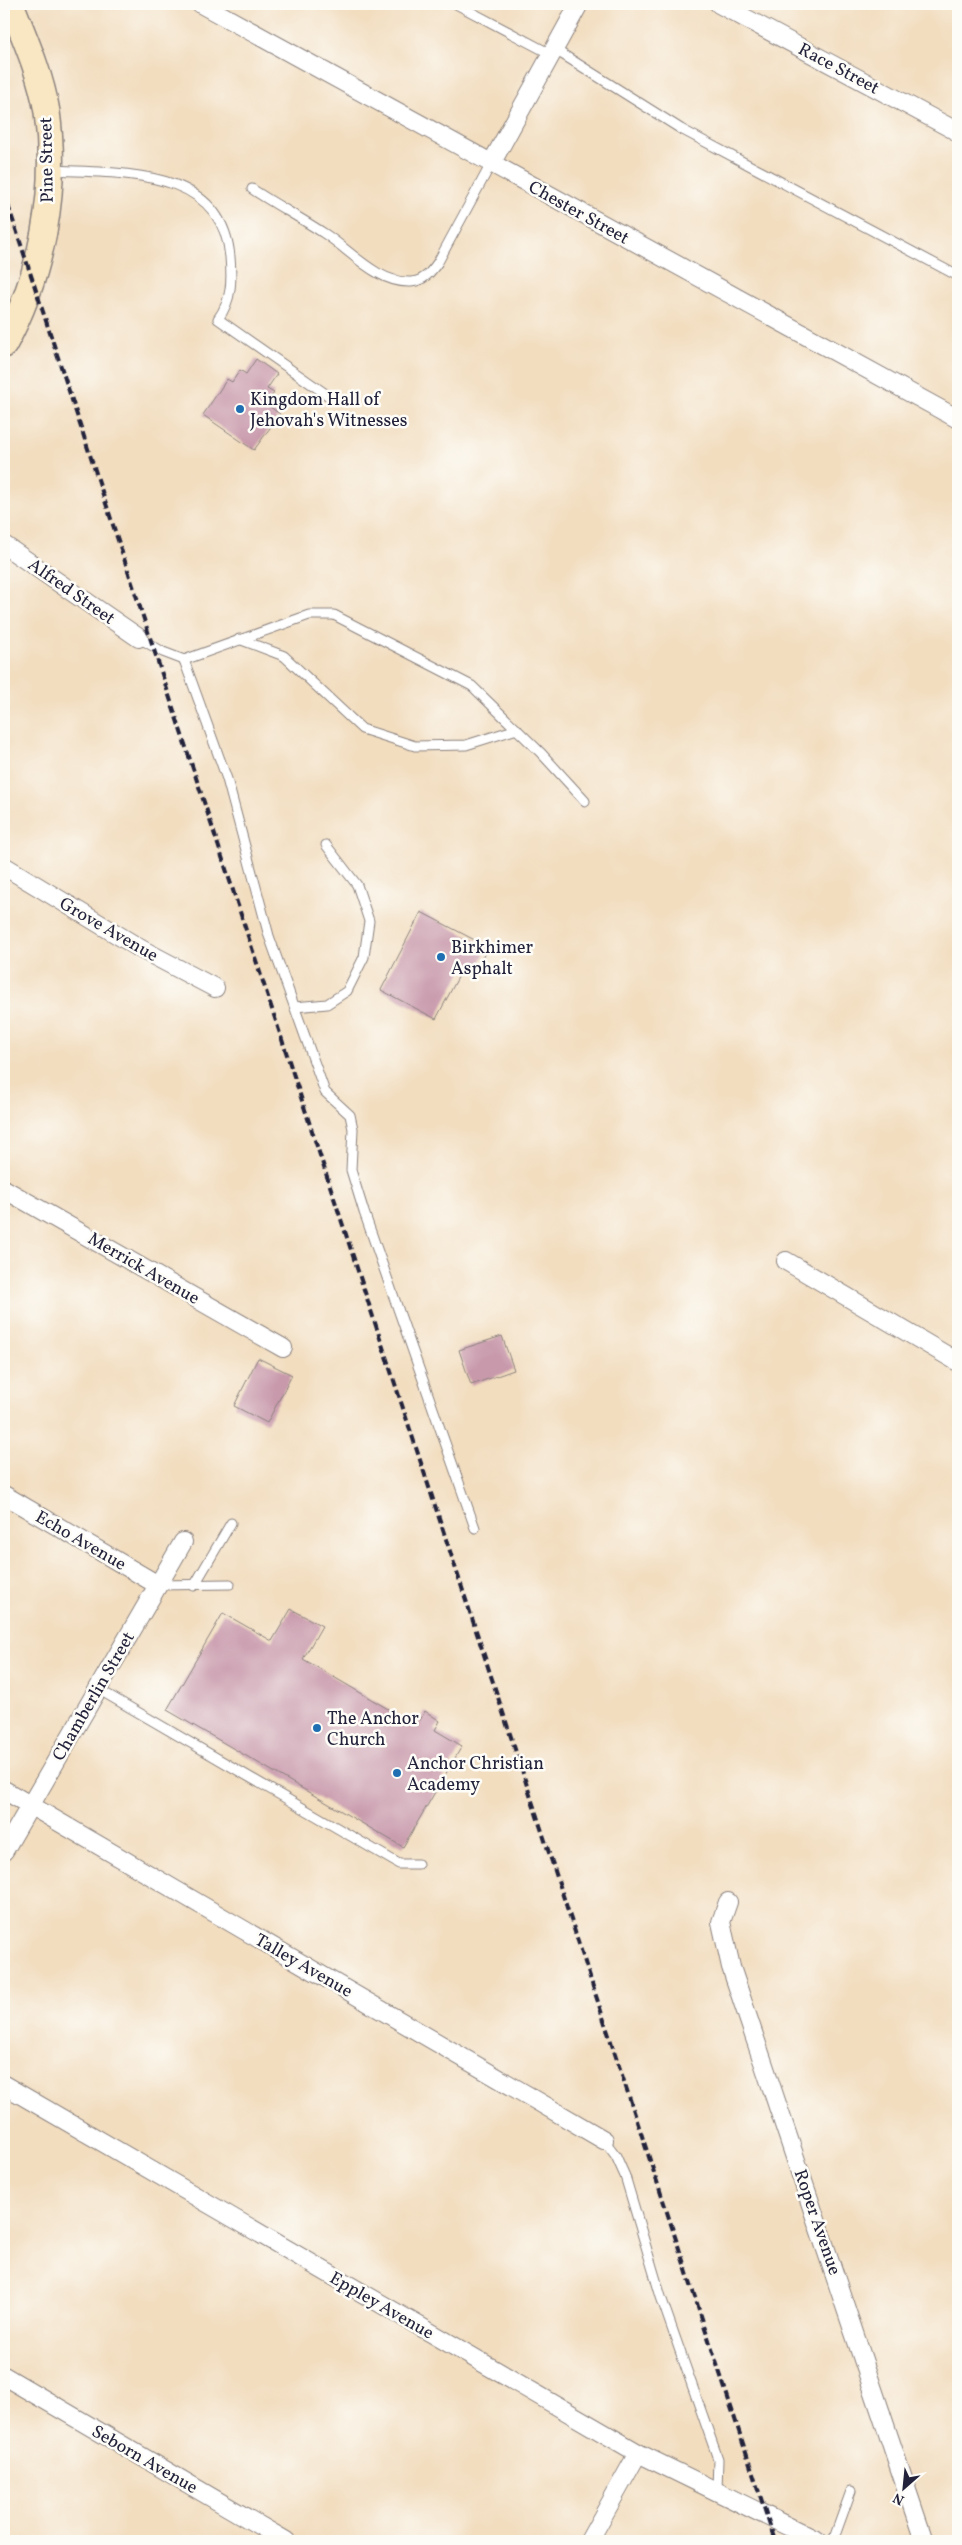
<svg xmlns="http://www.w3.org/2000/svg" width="962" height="2545" font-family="Vollkorn,serif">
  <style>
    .building { fill: #c899ab }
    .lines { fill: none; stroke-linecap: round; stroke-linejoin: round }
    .service-casing { stroke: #8a807d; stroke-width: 11 }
    .minor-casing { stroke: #8a807d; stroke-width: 20 }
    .secondary-casing { stroke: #8a807d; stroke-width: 28 }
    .service { stroke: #fff; stroke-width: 9 }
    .minor { stroke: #fff; stroke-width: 18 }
    .secondary { stroke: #f9e7c3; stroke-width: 25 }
    .rail { stroke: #22223b; stroke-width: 4; stroke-dasharray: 8 4; stroke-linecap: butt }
    .poi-dot { fill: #1f6fb2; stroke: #fdfcf7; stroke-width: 2 }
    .labels { text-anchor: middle; stroke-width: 5; stroke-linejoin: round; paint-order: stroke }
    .street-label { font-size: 18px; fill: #22223b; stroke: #fdfcf7 }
    .poi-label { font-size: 18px; fill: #22223b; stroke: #fdfcf7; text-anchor: start }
  </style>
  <rect width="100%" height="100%" fill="#fdfcf7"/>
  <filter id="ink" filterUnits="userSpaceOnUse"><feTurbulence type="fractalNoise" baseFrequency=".02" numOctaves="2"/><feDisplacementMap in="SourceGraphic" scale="10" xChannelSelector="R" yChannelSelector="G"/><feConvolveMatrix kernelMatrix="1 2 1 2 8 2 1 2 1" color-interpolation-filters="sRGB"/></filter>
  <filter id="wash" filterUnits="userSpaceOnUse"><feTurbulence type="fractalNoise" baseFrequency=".0096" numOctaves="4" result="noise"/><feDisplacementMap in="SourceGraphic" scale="20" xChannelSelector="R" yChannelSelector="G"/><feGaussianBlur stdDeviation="1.12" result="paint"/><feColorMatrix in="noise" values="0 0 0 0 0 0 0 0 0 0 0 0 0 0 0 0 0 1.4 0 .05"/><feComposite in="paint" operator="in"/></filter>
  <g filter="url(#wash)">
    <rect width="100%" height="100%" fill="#f2ddbf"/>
    <g id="blocks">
      <g class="building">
        <polygon points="256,359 277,374 267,389 274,393 266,404 280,414 254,450 203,415 227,379 232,382 240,370 246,374"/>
        <polygon points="421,912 488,947 475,972 464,966 436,1019 381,990"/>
        <polygon points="502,1336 514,1370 471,1385 459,1350"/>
        <polygon points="258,1358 292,1375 267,1423 234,1406"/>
        <polygon points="291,1609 322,1626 303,1659 417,1726 425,1711 440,1721 435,1730 462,1746 403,1847 167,1710 223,1613 272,1641"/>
      </g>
    </g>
  </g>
  <g filter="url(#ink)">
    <use href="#blocks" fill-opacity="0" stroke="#8a807d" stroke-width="1"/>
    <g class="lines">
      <defs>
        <g id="service">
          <polyline points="456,4 543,50 562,54 681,129 958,276"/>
          <path d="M52 170C120 174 222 166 230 257 232 280 232 300 218 319L333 399"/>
          <path d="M252 189C276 205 301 218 325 234 350 250 378 284 411 282 424 281 431 272 438 262L491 164"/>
          <polyline points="139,638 163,652 184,660 227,779 269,936 325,1092 350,1115 353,1129 351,1170 364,1212 475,1528"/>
          <polyline points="239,639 284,656 362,729 415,746 466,745 517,729"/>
          <polyline points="184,660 309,615 334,615 472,686 541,753 585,801"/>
          <polyline points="295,1007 327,1004 347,991 364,957 369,921 357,885 326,845"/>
          <polyline points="158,1585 230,1584"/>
          <polyline points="194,1586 231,1523"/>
          <polyline points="98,1689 399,1864 418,1864"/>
          <polyline points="604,2140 616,2156 625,2176 661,2297 718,2459 717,2490"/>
          <polyline points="833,2541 851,2491"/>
        </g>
        <g id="minor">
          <polyline points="201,4 958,419"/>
          <polyline points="719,4 958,132"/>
          <polyline points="491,164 579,4"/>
          <polyline points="4,545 139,638"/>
          <polyline points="4,866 141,949 215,988"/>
          <polyline points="4,1189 283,1348"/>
          <polyline points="786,1261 958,1362"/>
          <polyline points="4,1495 158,1585"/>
          <polyline points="4,1790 604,2140"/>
          <polyline points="4,1851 183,1542"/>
          <polyline points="728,1902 721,1922 731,1967 924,2541"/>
          <polyline points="4,2085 638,2453 818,2541"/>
          <polyline points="4,2376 286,2541"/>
          <polyline points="589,2541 638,2453"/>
        </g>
        <path id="secondary" d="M4 345C42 276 58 191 47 112 41 75 25 39 11 4"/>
      </defs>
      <use href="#service" class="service-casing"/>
      <use href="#minor" class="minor-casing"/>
      <use href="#secondary" class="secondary-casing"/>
      <use href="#service" class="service"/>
      <use href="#minor" class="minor"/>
      <use href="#secondary" class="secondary"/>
      <polyline class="rail" points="4,193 775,2541"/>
    </g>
  </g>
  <g class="poi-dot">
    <circle cx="240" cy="409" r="5"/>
    <circle cx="441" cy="957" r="5"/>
    <circle cx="317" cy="1728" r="5"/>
    <circle cx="397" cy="1773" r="5"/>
  </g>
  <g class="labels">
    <g class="street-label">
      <text transform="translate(839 68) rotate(28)" y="6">Race Street</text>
      <text transform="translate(46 160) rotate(-91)" y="6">Pine Street</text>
      <text transform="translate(579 212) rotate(29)" y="6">Chester Street</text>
      <text transform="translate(72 591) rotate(35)" y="6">Alfred Street</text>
      <text transform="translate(109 929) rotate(30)" y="6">Grove Avenue</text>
      <text transform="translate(144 1268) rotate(30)" y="6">Merrick Avenue</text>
      <text transform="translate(81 1540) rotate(30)" y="6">Echo Avenue</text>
      <text transform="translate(93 1696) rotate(-60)" y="6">Chamberlin Street</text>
      <text transform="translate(304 1965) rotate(30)" y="6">Talley Avenue</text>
      <text transform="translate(818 2222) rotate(71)" y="6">Roper Avenue</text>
      <text transform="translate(382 2305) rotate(30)" y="6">Eppley Avenue</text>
      <text transform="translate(145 2459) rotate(30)" y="6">Seborn Avenue</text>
    </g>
    <g class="poi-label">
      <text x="250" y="405">Kingdom Hall of<tspan x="250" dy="21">Jehovah's Witnesses</tspan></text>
      <text x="451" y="953">Birkhimer<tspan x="451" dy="21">Asphalt</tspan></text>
      <text x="327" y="1724">The Anchor<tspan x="327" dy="21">Church</tspan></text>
      <text x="407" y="1769">Anchor Christian<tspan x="407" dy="21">Academy</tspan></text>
    </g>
  </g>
  <rect width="962" height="2545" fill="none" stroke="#fdfcf7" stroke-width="20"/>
  <g transform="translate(904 2488) rotate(207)" stroke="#fdfcf7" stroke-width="4" paint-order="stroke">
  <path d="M0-4L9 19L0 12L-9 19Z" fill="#22223b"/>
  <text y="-8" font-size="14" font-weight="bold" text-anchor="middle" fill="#22223b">N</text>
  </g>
</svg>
